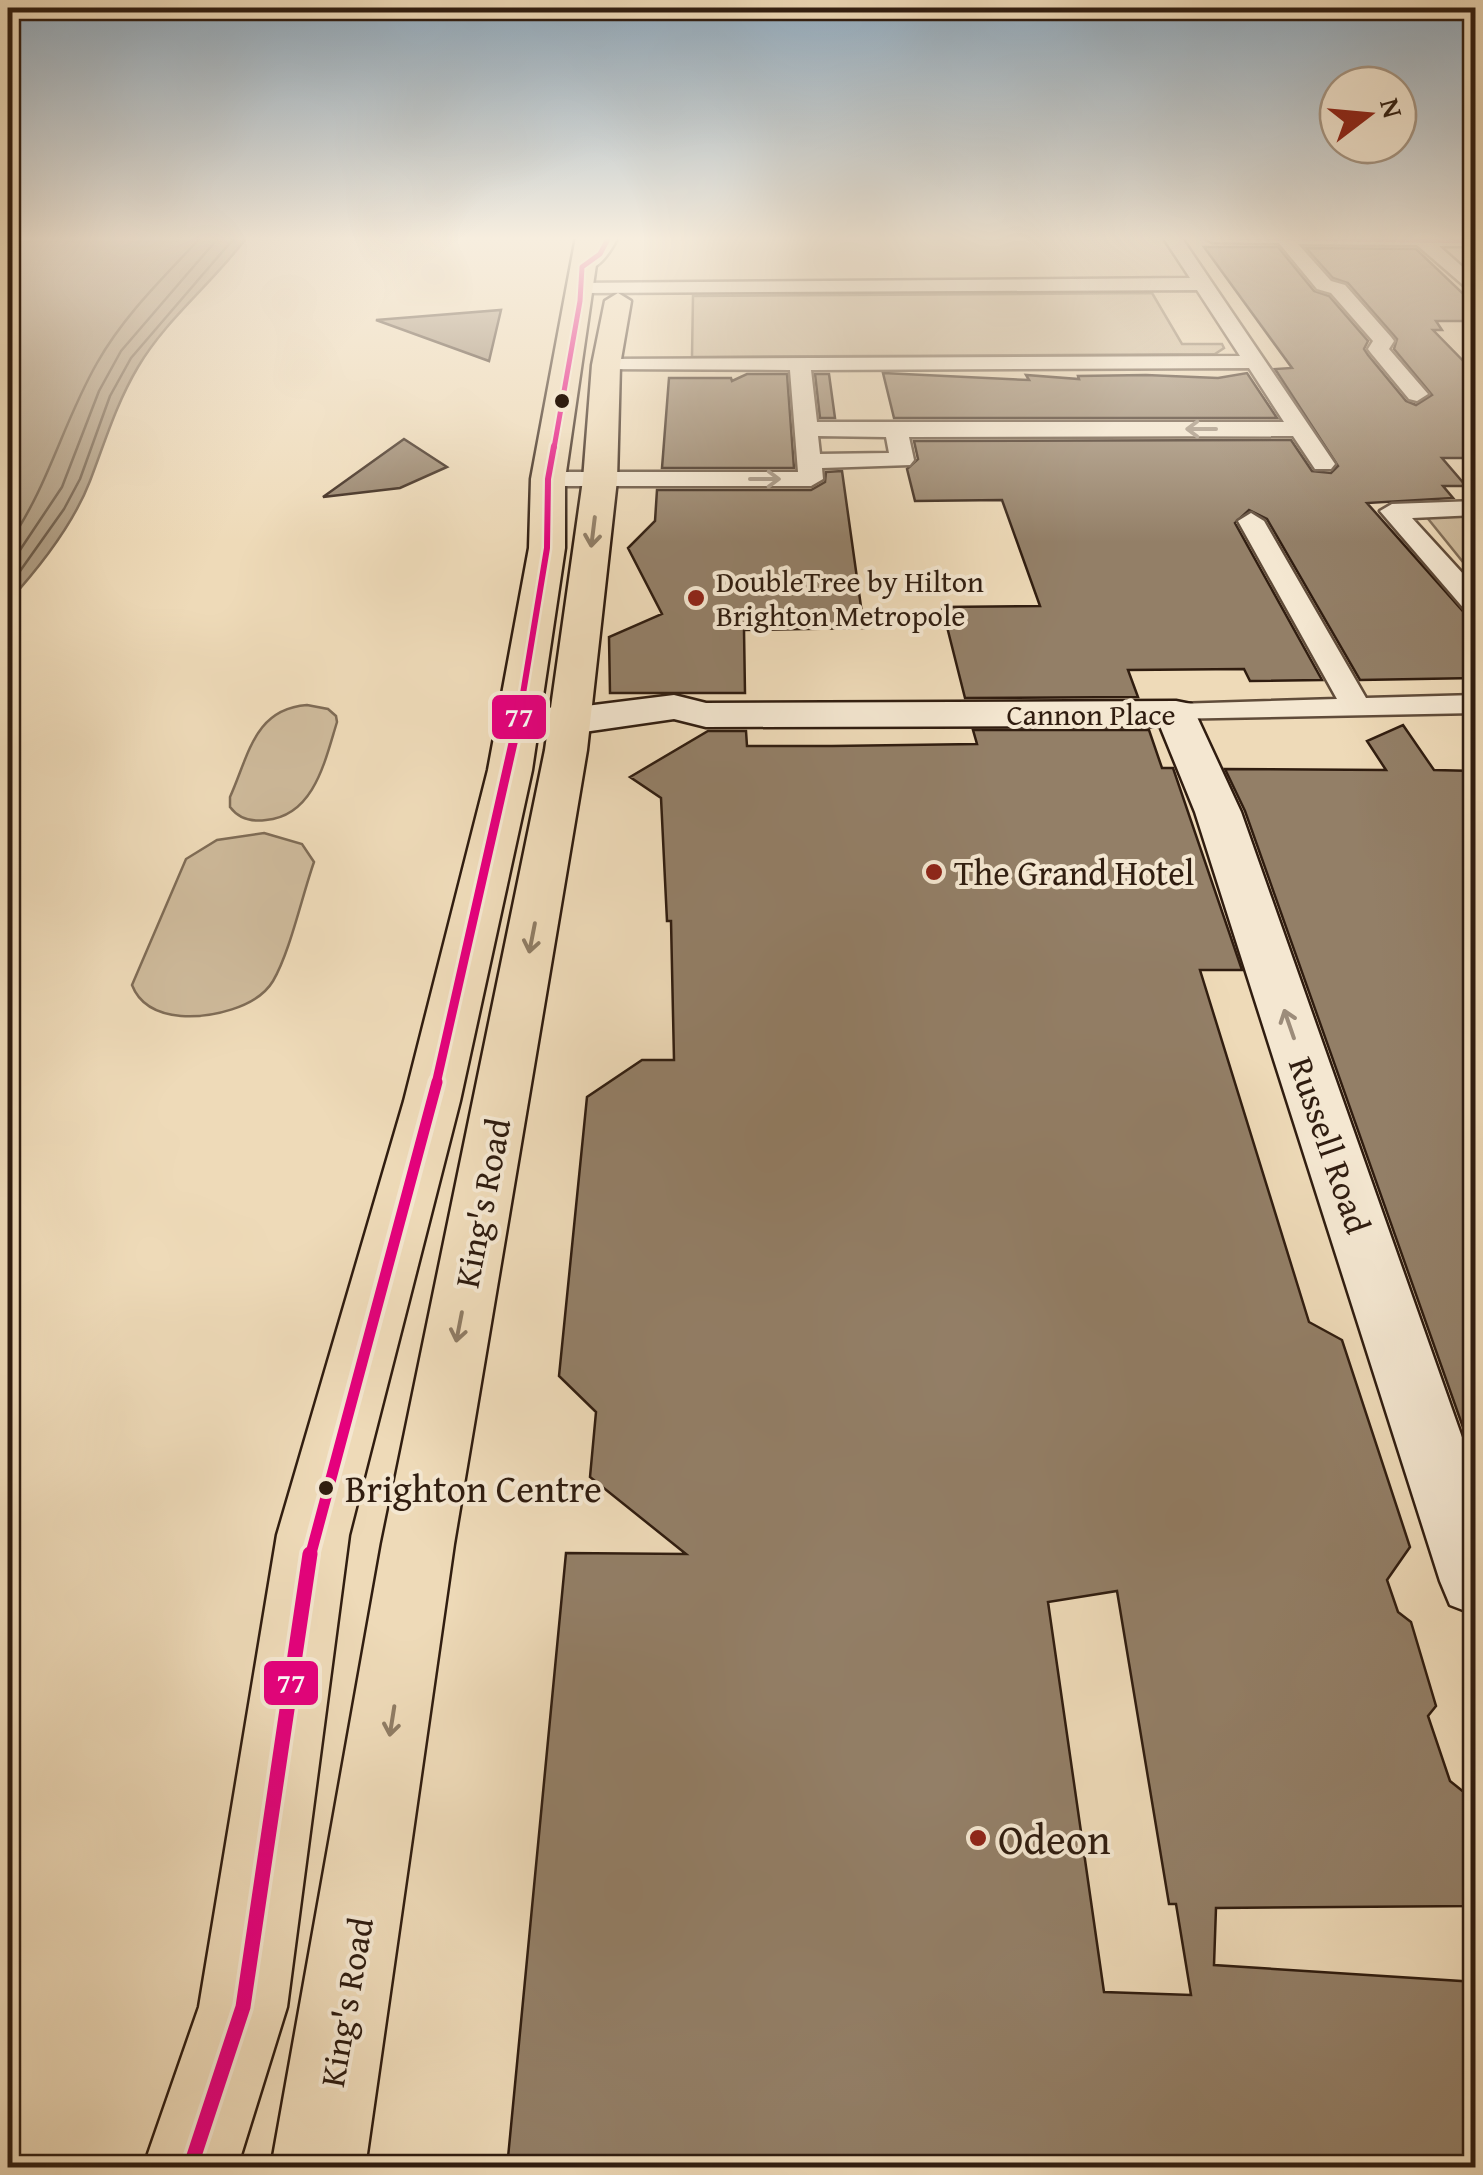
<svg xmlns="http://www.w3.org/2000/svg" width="1483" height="2175" viewBox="0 0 1483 2175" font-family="'Gentium Book Plus',serif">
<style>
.green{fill:#ceba9b;stroke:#7f6c56;stroke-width:2.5}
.water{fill:#ad9a7f;stroke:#7b6853;stroke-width:2.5}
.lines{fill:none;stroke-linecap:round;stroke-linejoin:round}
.shore{stroke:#6e5c48;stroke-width:2.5}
.building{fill:#937f67;stroke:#301d10;stroke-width:2.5;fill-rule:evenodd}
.street-casing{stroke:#604c3a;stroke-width:5}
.secondary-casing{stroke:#301d10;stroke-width:5}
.primary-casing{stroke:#301d10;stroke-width:5}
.street{fill:#f4e7d1;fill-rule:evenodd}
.secondary{fill:#f4e7d1;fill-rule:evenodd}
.primary{fill:#eedab8;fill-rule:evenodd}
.bus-1-far4-casing{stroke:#f4e7d1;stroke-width:9}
.bus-1-far3-casing{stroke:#f4e7d1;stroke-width:11}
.bus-1-far2-casing{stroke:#f4e7d1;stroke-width:15}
.bus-1-far1-casing{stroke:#f4e7d1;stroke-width:19}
.bus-1-casing{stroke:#f4e7d1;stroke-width:22}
.bus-1-far4{stroke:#e5007d;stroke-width:5}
.bus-1-far3{stroke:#e5007d;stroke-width:6}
.bus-1-far2{stroke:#e5007d;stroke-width:9}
.bus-1-far1{stroke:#e5007d;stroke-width:11}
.bus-1{stroke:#e5007d;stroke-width:15}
.oneway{stroke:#9c8c7a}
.oneway2{stroke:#8f7c64}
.bus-dot{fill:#301d10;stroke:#f4e7d1;stroke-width:4}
.poi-dot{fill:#8f2418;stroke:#f4e7d1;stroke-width:4}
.labels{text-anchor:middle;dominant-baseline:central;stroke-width:8;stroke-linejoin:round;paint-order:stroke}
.far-poi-label{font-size:30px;fill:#301d10;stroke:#f4e7d1;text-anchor:start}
.far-street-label{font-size:30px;fill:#301d10;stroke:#f4e7d1}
.poi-label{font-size:35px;fill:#301d10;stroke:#f4e7d1;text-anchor:start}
.street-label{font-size:35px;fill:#301d10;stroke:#f4e7d1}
.near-bus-label{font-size:38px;fill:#301d10;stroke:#f4e7d1;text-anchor:start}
.near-poi-label{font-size:42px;fill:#301d10;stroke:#f4e7d1;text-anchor:start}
.line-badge{stroke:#f4e7d1;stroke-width:4}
.badge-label{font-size:28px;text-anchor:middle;font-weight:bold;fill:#fff}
</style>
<rect width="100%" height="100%" fill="#eedab8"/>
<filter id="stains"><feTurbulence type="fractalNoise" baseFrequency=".002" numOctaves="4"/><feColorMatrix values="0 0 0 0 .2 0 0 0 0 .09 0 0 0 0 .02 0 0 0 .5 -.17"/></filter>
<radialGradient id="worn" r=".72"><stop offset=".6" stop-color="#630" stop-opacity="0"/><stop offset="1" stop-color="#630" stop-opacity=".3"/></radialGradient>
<!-- green -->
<path class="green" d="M1152,293l30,51h40l2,4 -9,6 -523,3 1,-61z
M1475,514v63l-50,-62z
M307,705l21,4 8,7 1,6c-12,39 -23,94 -71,98 -14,2 -27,-1 -36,-13v-10c19,-42 24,-88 77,-92z
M264,833l38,11 12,18c-12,34 -24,90 -41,119 -16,27 -63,37 -92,35 -22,-2 -41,-10 -49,-31l54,-126 31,-19z"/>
<!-- water -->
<path class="water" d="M8,237h239c-33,45 -81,82 -109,130 -22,37 -33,75 -48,114 -17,44 -51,87 -82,121z"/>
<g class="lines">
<!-- shore -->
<path class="shore" d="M8,544c40,-56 55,-122 89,-181 27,-48 67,-86 104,-126
M8,568l54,-81 37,-96 22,-40 98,-114
M8,588l56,-79 16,-30 30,-83 21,-38 104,-121"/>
</g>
<!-- building -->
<path class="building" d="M1204,247h74l36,44 15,5 39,45 -4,8 4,6 38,46 10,4 16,-10 -38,-46 3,-10 -49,-56 -15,-5 -27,-30 110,1 60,57v15h-40l6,9h-9l43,44v84h-34l24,28h-23l10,12 -86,5 109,123v52l-116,2 -93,-161 -18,-9 -14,13 87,157 -72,1 -6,-12 -116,1 10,27 -173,1 -23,-91 98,-1 -38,-106 -87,1 -8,-32 11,-10 -4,-18 377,-1 21,31 19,2 7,-7 -63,-97 17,-1z
M501,310l-12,51 -113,-41z
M883,373l146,7 -3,-5 53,4 -1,-3 68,-1 72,3 29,-5 30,45h-383z
M747,374h40l7,94h-132l7,-90h62l1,3z
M815,374h14l6,44h-15z
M404,439l43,28 -47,21 -77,9z
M842,471l22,157 -120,2 1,63h-135l-1,-56 53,-23 -34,-66 27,-27 2,-31h154l14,-8 1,-10z
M1403,725l31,45 42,1v693l-231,-653 -20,-42 161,1 -19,-29z
M973,730h176l13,38h11l69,202h-42l109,352 33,18 68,207 -23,33 11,32 13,10 25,84 -8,10 22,65 15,12 11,35v78l-260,2 -2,57 262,17v186h-969l59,-615 120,1 -96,-77 6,-65 -37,-36 28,-279 55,-37h32l-3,-139h-4l-6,-123 -31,-21 78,-46h38l1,15h85l145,-2zM1117,1591l52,313h7l15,91 -87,-3 -56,-390z"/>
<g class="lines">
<!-- street casing -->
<g class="street-casing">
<path id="street" d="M600,237h18c-9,17 -21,37 -43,34v-8l18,-12z
M1163,237h18l154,227 -4,5h-16l-22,-33 -384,1 5,23 -4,5 -88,3 1,11 -12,7h-263l-12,-7 12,-7h250l-8,-102 -191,-1 -4,-4 4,-4 7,-2 634,-3 -43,-66 -615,3 -10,-6 3,-4 615,-5zM1249,368l35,54h-467l-6,-52zM818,436l68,1 3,16 -69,1z
M1203,237h273v9h-37l37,33v17l-59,-51 -119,-1 33,37 14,4 46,52 3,4 -5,8 39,45 -11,7 -8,-2 -38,-46 -3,-4 5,-8 -42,-48 -14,-4 -38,-46 -67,-1z
M1476,501v14l-64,3 64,70v25l-10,-2 -86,-100 12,-7z
M1251,513l13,8 102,177 110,-3v18l-311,6 -4,-6 4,-6 11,-3 161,-5 -99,-178z"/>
</g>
<!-- secondary casing -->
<g class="secondary-casing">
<path id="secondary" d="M674,695l32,8 470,-2 15,3 50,108 235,665v138l-26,-10 -10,-24 -245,-769 -35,-86 -454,1 -32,-8 -104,15 -66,-5 -6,-9 6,-9 15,-4 51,1z"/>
</g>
<!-- primary casing -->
<g class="primary-casing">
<path id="primary" d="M576,237h24l-35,242v69l-33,222 -72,331 -111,434 -62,472 -50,161h-94l56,-161 78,-472 127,-434 84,-331 41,-222 2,-69z
M618,293l13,8 -11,64 -3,115 -30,270 -133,794 -89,624h-94l111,-624 163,-794 38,-270 9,-115 13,-64z"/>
</g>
<!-- street -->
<use href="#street" class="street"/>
<!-- secondary -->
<use href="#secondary" class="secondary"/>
<!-- primary -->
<use href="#primary" class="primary"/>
<!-- bus-1-far4 casing -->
<g class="bus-1-far4-casing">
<path id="bus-1-far4" d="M1217,237l259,4
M554,448l26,-147 2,-34 18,-13 9,-17"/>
</g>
<!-- bus-1-far3 casing -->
<g class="bus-1-far3-casing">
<path id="bus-1-far3" d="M518,724l29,-176 1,-69 6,-33"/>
</g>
<!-- bus-1-far2 casing -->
<g class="bus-1-far2-casing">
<path id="bus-1-far2" d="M436,1084l82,-363"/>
</g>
<!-- bus-1-far1 casing -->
<g class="bus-1-far1-casing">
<path id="bus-1-far1" d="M310,1557l127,-475"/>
</g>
<!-- bus-1 casing -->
<g class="bus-1-casing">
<path id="bus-1" d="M190,2168l53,-161 67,-453"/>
</g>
<!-- bus-1-far4 -->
<use href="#bus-1-far4" class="bus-1-far4"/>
<!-- bus-1-far3 -->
<use href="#bus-1-far3" class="bus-1-far3"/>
<!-- bus-1-far2 -->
<use href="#bus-1-far2" class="bus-1-far2"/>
<!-- bus-1-far1 -->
<use href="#bus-1-far1" class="bus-1-far1"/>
<!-- bus-1 -->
<use href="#bus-1" class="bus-1"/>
</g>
<!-- one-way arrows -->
<defs><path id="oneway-shaft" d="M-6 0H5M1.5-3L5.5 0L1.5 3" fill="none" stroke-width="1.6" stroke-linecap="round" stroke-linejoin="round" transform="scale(2.5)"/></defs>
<g class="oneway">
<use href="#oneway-shaft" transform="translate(1201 429) rotate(180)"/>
<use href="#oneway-shaft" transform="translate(765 479)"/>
<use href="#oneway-shaft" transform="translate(1289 1024) rotate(-109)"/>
</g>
<g class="oneway2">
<use href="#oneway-shaft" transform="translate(593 532) rotate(97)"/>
<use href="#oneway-shaft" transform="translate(532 938) rotate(101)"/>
<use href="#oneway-shaft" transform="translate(459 1327) rotate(101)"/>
<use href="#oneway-shaft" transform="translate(392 1721) rotate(99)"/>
</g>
<!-- sky -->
<linearGradient id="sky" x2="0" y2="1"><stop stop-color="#90aabe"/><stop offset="0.44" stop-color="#f7eedf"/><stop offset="1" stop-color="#f7eedf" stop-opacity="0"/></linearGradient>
<rect width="1483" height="542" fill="url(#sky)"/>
<!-- markers -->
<g class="bus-dot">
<circle cx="562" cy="401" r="9"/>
<circle cx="326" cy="1488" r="9"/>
</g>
<g class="poi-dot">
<circle cx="696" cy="598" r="10"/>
<circle cx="934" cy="872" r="10"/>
<circle cx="978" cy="1838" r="10"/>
</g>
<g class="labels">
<!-- far-poi labels -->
<g class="far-poi-label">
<text x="716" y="581">DoubleTree by Hilton<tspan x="716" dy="34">Brighton Metropole</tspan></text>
</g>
<!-- far-street labels -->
<g class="far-street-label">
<text x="1091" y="714">Cannon Place</text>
</g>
<!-- poi labels -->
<g class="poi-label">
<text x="954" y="872">The Grand Hotel</text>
</g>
<!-- street labels -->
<g class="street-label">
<text transform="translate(1330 1145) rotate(71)">Russell Road</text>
<text transform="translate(482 1203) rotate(-79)">King's Road</text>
<text transform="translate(346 2002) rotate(-80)">King's Road</text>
</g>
<!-- near-bus labels -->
<g class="near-bus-label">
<text x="345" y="1488">Brighton Centre</text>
</g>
<!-- near-poi labels -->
<g class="near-poi-label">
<text x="998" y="1838">Odeon</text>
</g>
</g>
<g class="line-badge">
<rect x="490" y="693" width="58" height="48" rx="10" fill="#e5007d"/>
<rect x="262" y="1659" width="58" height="48" rx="10" fill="#e5007d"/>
</g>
<g class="badge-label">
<text x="519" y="727">77</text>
<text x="291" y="1693">77</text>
</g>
<!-- margin -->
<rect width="1483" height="2175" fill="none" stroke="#eedab8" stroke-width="40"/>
<rect x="10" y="10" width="1463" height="2155" fill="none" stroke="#301d10" stroke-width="5"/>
<rect x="20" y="20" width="1443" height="2135" fill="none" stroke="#301d10" stroke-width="2.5"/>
<!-- north arrow -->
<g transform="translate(1368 115) rotate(74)"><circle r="48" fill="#f4e7d1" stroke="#a69684" stroke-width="2.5"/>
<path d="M0-8L18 38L0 25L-18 38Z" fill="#8f2418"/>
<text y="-15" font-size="28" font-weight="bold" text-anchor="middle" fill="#301d10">N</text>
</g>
<rect width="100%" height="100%" filter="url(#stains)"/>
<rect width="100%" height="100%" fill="url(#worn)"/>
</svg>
